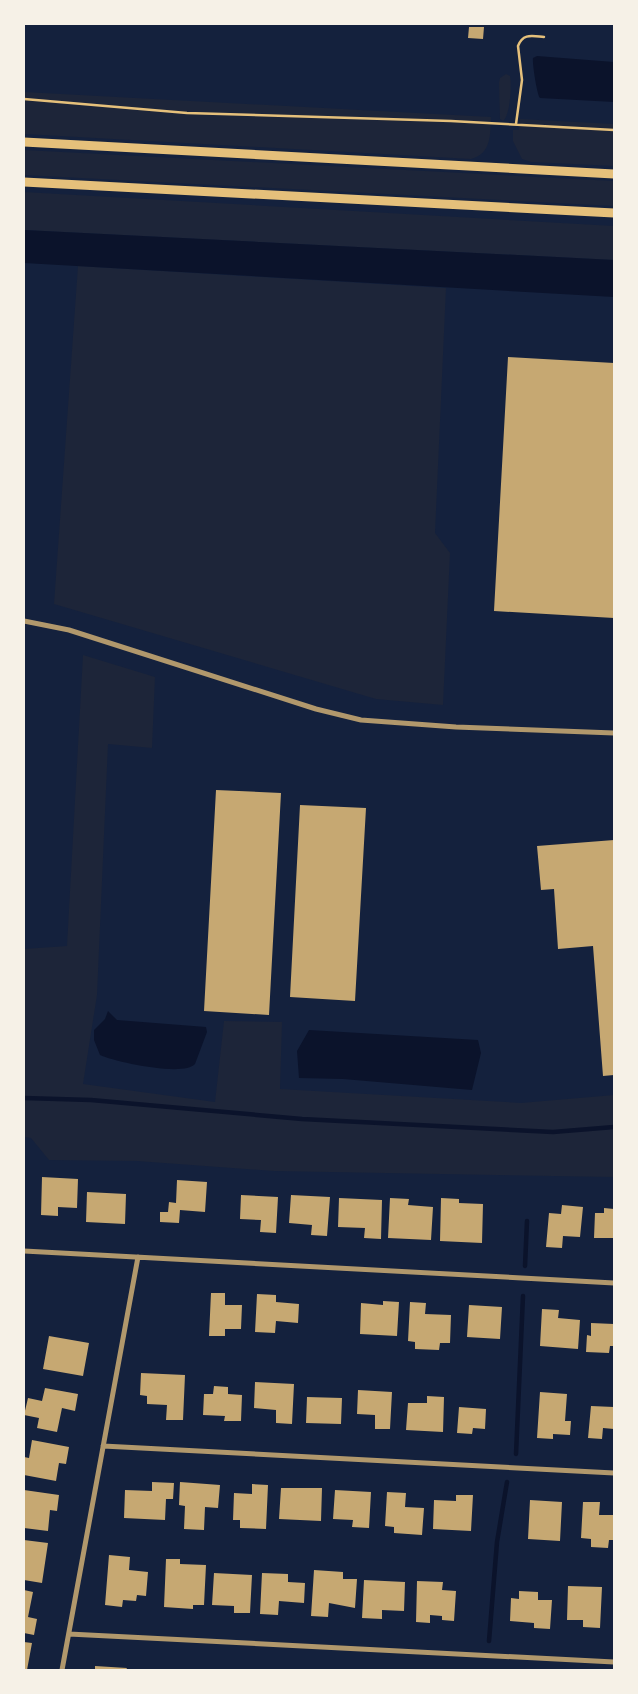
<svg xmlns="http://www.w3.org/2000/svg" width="638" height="1694" viewBox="0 0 638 1694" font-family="Merriweather,serif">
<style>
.green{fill:#1d2539}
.water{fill:#0b132b}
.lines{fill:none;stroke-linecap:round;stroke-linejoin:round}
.stream{stroke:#0b132b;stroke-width:4.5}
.building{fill:#c6a872}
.path{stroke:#e5c07b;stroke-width:2.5}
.minor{stroke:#b1986c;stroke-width:5}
.primary{stroke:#e5c07b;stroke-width:9}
</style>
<rect width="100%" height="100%" fill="#14213d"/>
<!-- green -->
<path class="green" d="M506,74l4,2c2,9 0,40 -7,45l-3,-2 -1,-36 1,-5z
M24,92l467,25c-1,18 1,36 -20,42l-447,-25z
M520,119l94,5v42l-83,-4 -9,-3 -9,-18v-11h6z
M24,150l590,31v25l-590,-31z
M24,192l590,34v34l-590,-30z
M78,266l368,22 -11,245 15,20 -7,152 -67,-6 -322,-95z
M83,655l72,22 -3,71 -44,-4 -11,251 -14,89 132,18 9,-81 58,1 -2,67 241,14 93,-8v82l-340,-6 -137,-10 -88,-1 -18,-22 -7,-1v-188l43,-3z"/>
<!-- water -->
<path class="water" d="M537,56l77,6v40l-74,-4c-3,-3 -8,-36 -7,-40z
M24,230l590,30v37l-590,-34z
M108,1011l9,9 89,7 1,5 -12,32c-11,13 -80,-2 -95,-9l-6,-15v-10l11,-11z
M309,1030l169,10 3,13 -9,37 -129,-11 -44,-1 -2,-27z"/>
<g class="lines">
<!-- stream -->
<path class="stream" d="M24,1098l67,2 211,19 251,13 61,-5
M525,1266l2,-45
M516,1454l7,-158
M489,1641l8,-99 10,-60"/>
</g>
<!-- building -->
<path class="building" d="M469,27h15l-1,12 -15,-1z
M508,357l106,6v255l-120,-7z
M216,790l65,3 -12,222 -65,-4z
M300,805l66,3 -11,193 -65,-4z
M614,840v235l-11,1 -10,-130 -35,3 -4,-60 -13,1 -4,-44z
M42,1177l36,2 -1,29 -19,-1v9l-17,-1z
M177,1180l30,2 -2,30 -25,-2 -1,13 -19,-1v-10h8l1,-10 7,1z
M87,1192l39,2 -1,30 -39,-2z
M241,1195l37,2 -2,36 -16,-1 1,-12 -21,-1z
M291,1195l39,2 -3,39 -16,-1 1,-10 -23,-2z
M339,1198l43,2 -1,39 -17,-1 1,-10 -27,-1z
M390,1198l19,1 -1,6 25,2 -2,33 -43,-2z
M441,1198l18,1v4l24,1 -1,39 -42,-2z
M562,1205l21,2 -3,30 -17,-1 -1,12 -16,-1 3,-34 12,1z
M604,1208l10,1v29h-20l1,-25h9z
M211,1293h14v12h17l-1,24h-16v7h-16z
M257,1294l19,1v7l23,2 -1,19 -22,-2 -1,12 -20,-1z
M383,1301l16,1 -2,34 -37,-2 1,-31 22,2z
M410,1302l16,1 -1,11 26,1 -1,28h-10l-1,7 -24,-1v-7l-7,-1z
M469,1305l33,2 -2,32 -33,-2z
M542,1309l17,1 -1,8 22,2 -2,29 -38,-3z
M591,1323l23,1v22h-4l-1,7 -23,-1 1,-17 4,1z
M49,1336l40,7 -6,33 -40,-7z
M141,1373l44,2 -2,45h-17l1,-15 -20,-1v-8l-7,-1z
M255,1382l39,2 -2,40 -16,-1v-13l-22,-2z
M214,1386l14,1v7l14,1 -1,26h-17l1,-5 -22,-1 1,-21h9z
M45,1388l33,6 -3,17 -13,-3 -5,24 -20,-4 2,-10 -15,-3 4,-17 14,3z
M358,1390l34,2 -2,37h-15v-14l-18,-1z
M540,1392l27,2 -2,27h6l-1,14 -17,-1v5l-16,-1z
M427,1396l17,1 -1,35 -37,-2 2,-27h19z
M307,1397l35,1 -1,26 -35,-1z
M591,1406l23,1v22l-11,-1 -1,11 -14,-1z
M459,1407l27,2 -1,20 -12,-1 -1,6 -15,-1z
M32,1440l37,7 -3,17 -7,-1 -3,18 -32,-6v-18l5,1z
M152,1482l22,1 -1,16h-7l-1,21 -41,-2 1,-28 27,1z
M180,1482l40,3 -2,23 -13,-1 -1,23 -20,-1 1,-23 -6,-1z
M252,1484l16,1 -2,44 -26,-1v-8h-7l1,-27 18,1z
M281,1488h41l-1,33 -42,-2z
M24,1490l35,5 -2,16 -7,-1 -2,21 -24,-3z
M335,1490l36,2 -2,36 -17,-1 1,-7 -20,-1z
M387,1492l19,1 -1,14 19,1 -2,27 -28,-2v-6l-9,-1z
M456,1495h17l-2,36 -38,-2 1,-29 22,1z
M530,1500l32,2 -2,39 -32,-2z
M583,1502h17l-1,13h15v25h-5l-1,8 -17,-1v-8l-10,-1z
M24,1540l24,3 -6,40 -18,-3z
M109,1555l21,2 -1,13 19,2 -2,24 -9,-1 -1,6 -13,-1 -1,7 -17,-2z
M166,1559h14v5l26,1 -2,40h-11v4l-29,-2z
M314,1570l29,2v7h14l-2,29 -26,-5 -1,14 -17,-1z
M214,1573l38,2 -2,38h-16v-7l-22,-1z
M262,1573l26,1v8l17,1 -1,20 -25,-2 -1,14 -18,-1z
M364,1580l41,2 -1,29 -22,-1v9l-20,-1z
M417,1581l26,1 -1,8 14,1 -2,30 -12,-1v-4l-12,-1v8l-14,-1z
M568,1586l34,1 -2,41 -17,-1v-7h-16z
M24,1590l9,2 -5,25 9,2 -3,16 -10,-2z
M519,1591l19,1v8h14l-2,29 -16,-1v-5l-24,-2 1,-23 8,1z
M24,1642l8,1 -5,27h-3z
M95,1666l32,2 -1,2h-31z"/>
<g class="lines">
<!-- path -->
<path class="path" d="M24,99l163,14 264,8 163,9
M516,124l6,-44 -4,-34c5,-13 14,-10 26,-9"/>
<!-- minor -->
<path class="minor" d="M24,621l45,9 247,79 45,11 95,7 158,6
M24,1251l590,32
M103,1446l511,27
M69,1634l545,28
M62,1670l76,-413"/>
<!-- primary -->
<path class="primary" d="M24,142l590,32
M24,182l590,31"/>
</g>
<!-- border -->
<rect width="638" height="1694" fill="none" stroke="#f6f1e7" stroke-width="50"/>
</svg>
